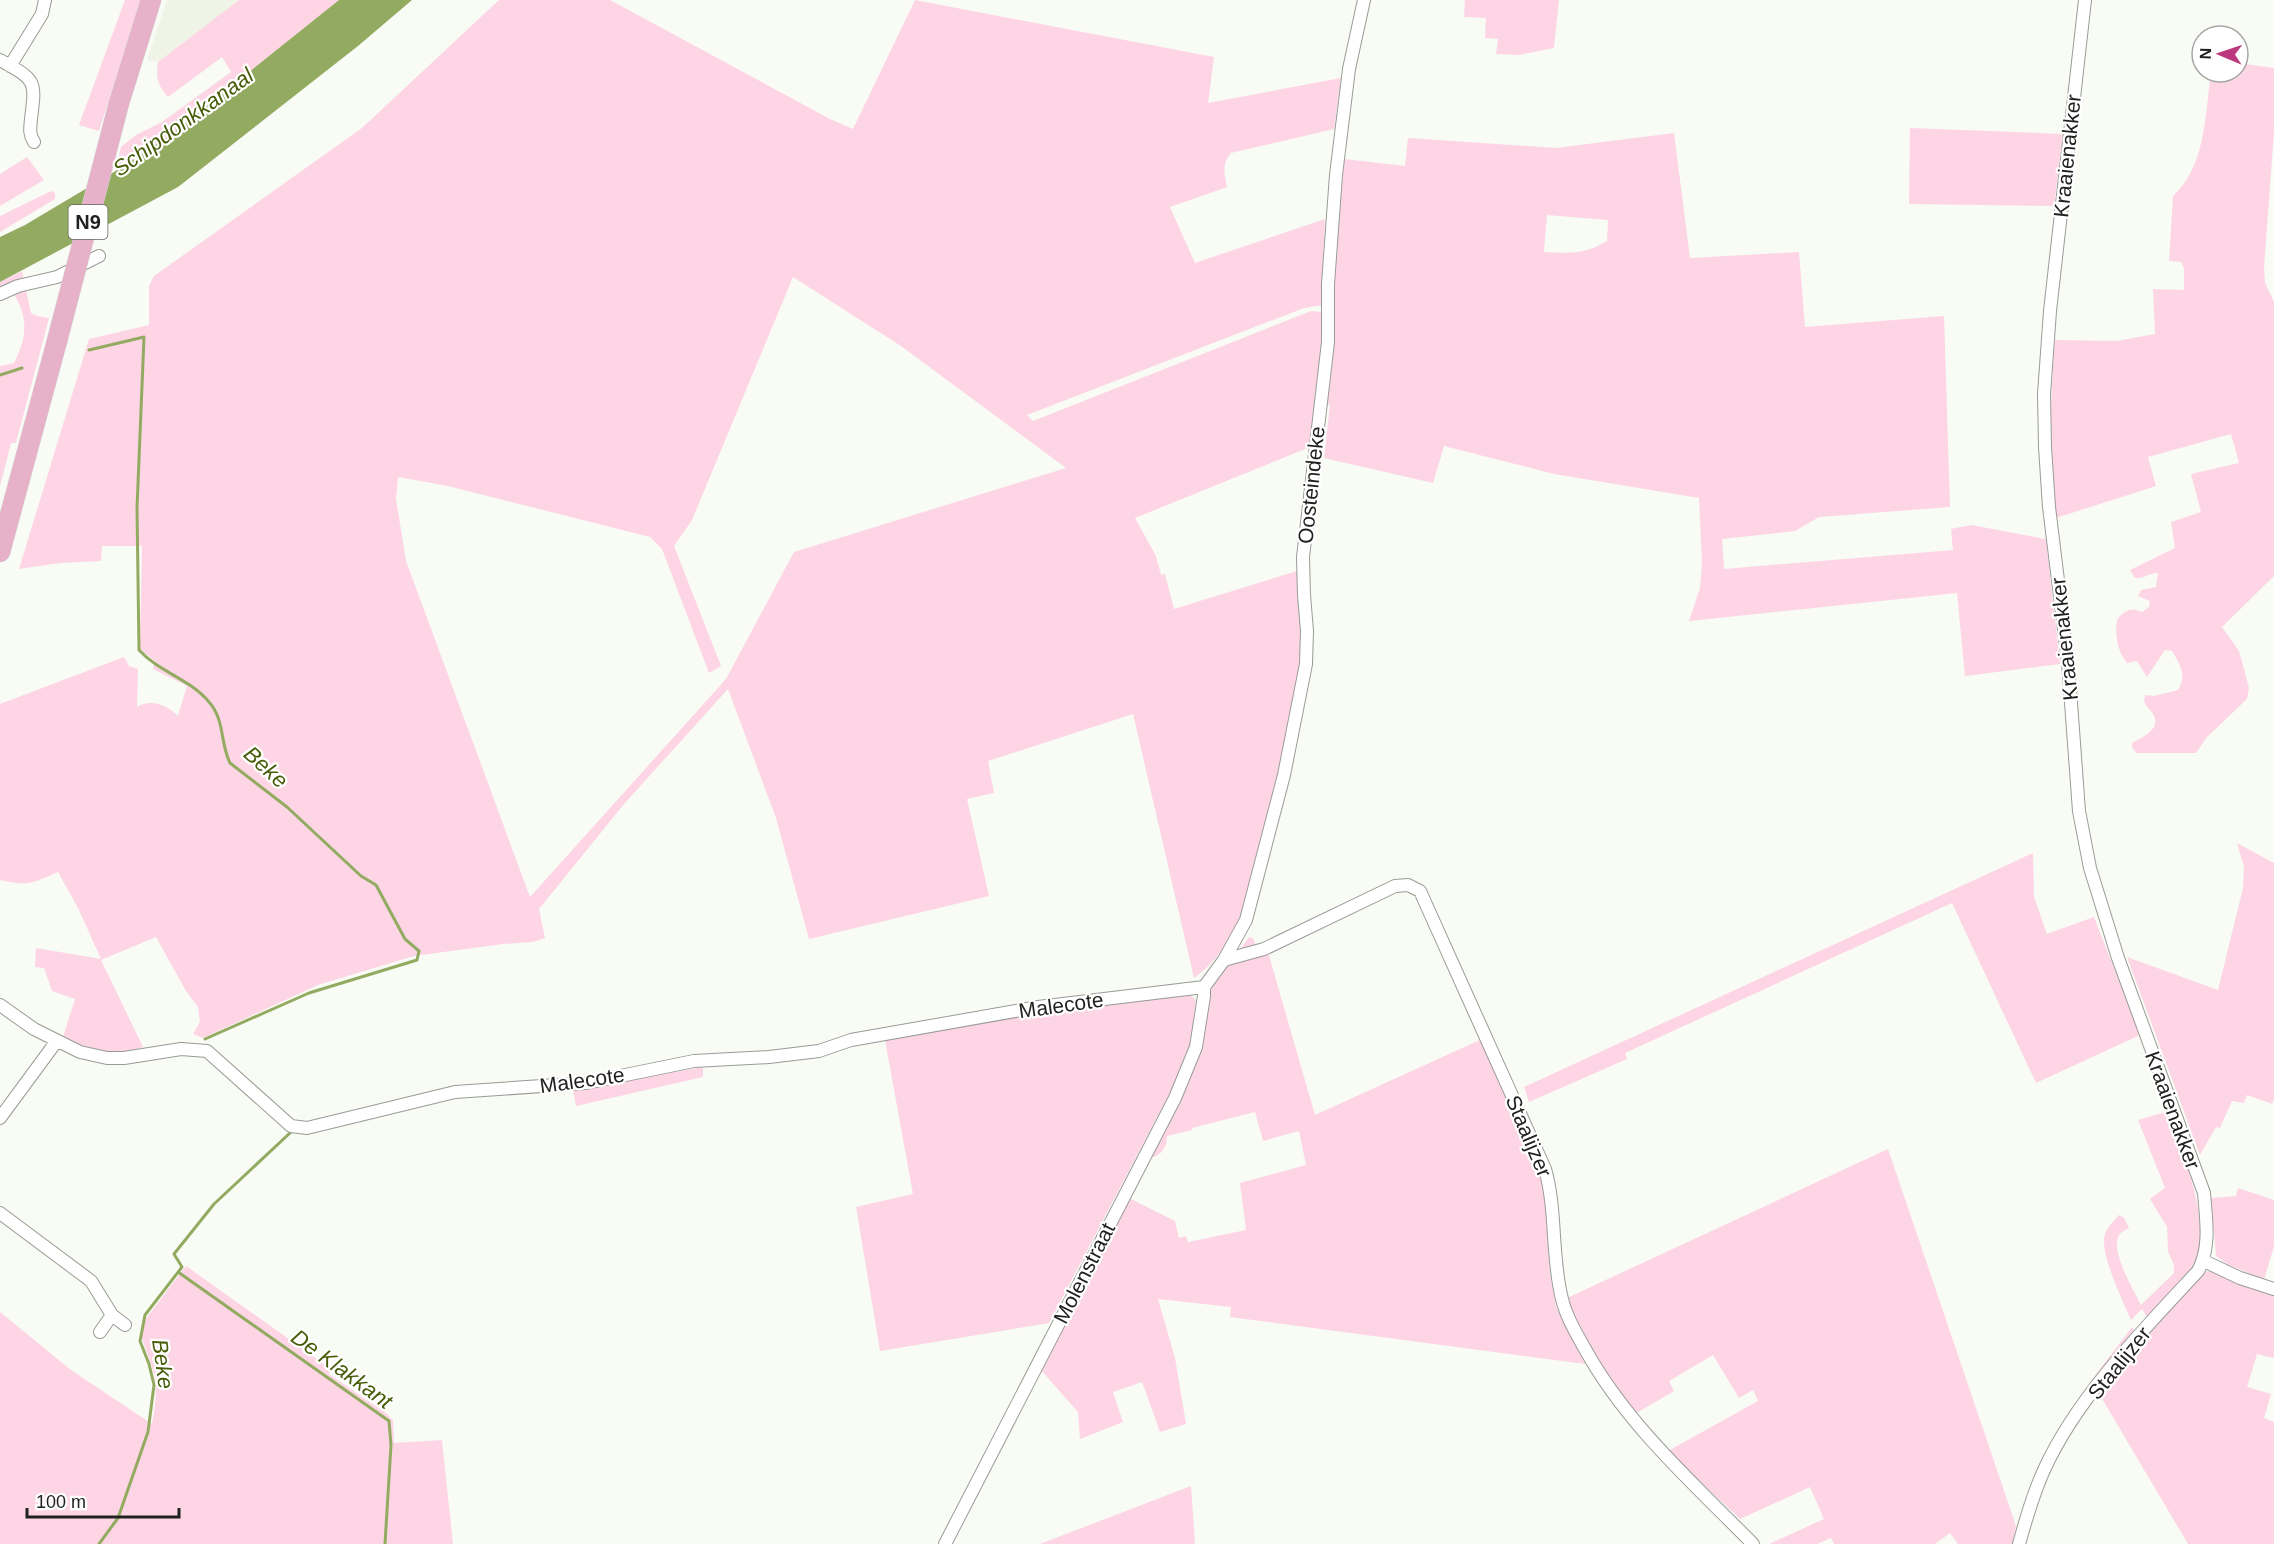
<svg xmlns="http://www.w3.org/2000/svg" width="2274" height="1544" viewBox="0 0 2274 1544" font-family="Helvetica,sans-serif">
<style>
.built{fill:#eff4e6}
.green{fill:#fdd5e5;fill-rule:evenodd}
.water{fill:#93aa61}
.lines{fill:none;stroke-linecap:round;stroke-linejoin:round}
.stream{stroke:#93aa61;stroke-width:3}
.minor-casing{stroke:#999b95;stroke-width:14}
.primary-casing{stroke:#d7d7d7;stroke-width:21}
.minor{stroke:#fff;stroke-width:12}
.primary{stroke:#e6b1c9;stroke-width:20}
.primary-bridge-casing{stroke:#d7d7d7;stroke-width:21;stroke-linecap:butt}
.primary-bridge{stroke:#e6b1c9;stroke-width:20}
.labels{text-anchor:middle;dominant-baseline:central;stroke-width:4.5;stroke-linejoin:round;paint-order:stroke}
.shield{fill:#fff;stroke:#646462;stroke-width:1.5}
.shield-label{font-size:20px;font-weight:bold;fill:#21221f}
.street-label{font-size:21px;fill:#21221f;stroke:#fff}
.water-label{font-size:22px;font-style:italic;fill:#485c08;stroke:#fff}
</style>
<rect width="100%" height="100%" fill="#f9fbf5"/>
<!-- built -->
<path class="built" d="M167,0h72l-81,62 -11,-2z"/>
<!-- green -->
<path class="green" d="M125,0h16l-42,131 -20,-6z
M239,0h100l-170,136 -54,36 6,-25 15,-12 26,-13 69,-50 -9,-15 -54,40c-11,-12 -12,-20 -10,-35z
M499,0h111l220,119 23,10 62,-129 299,57 -6,46 133,-25 -7,51 -103,24c-9,11 -7,20 -4,34l-57,20 25,56 130,-44 -3,67 1,19 -19,3 -277,107 6,6 278,-110 11,1 3,12 -15,123 -175,71 21,38 5,19 4,-1 9,35 123,-38c2,28 6,58 4,87 -3,46 -18,94 -29,139 -10,39 -17,82 -31,120 -9,23 -27,47 -47,61l-61,-264 -145,47 6,32 -27,6 22,97 -180,43 -33,-121 -48,-129 -104,115 -85,105 6,29 -12,4 -30,2 -89,12 -96,29 -115,53 -10,-4 7,-12 -2,-15 -12,-16 -30,-54 -55,23 42,87c-27,12 -55,3 -80,-10l12,-38 -23,-8 -8,-23 -9,-1 1,-19 65,11 -23,-51 -20,-36c-28,12 -27,14 -58,8v-176l124,-47 5,9 9,3 -1,38c13,-9 31,-2 41,9l9,-30 -34,-17 2,-8 -15,-12 2,-103h-40l-1,15 -41,2 -41,6 70,-230 60,-14v-39l5,-10 208,-148zM793,277l108,69 165,122 -272,84 -68,127 -196,218 -124,-336 -10,-62 2,-22 50,9 202,51 12,12 47,124 12,-7 -47,-120 18,-26z
M1465,0h94l-5,48 -35,7 -23,-1 2,-15 -13,-1 1,-20 -22,-1z
M2238,63l36,5v64l-10,136 1,15 9,19v274l-52,51 17,24 10,37 -2,11 -40,38 -11,16h-60l-4,-6v-4c11,-6 30,-14 21,-29 -3,-5 -7,-7 -9,-13l1,-6 9,1 24,-6c9,-14 2,-26 -6,-39l-7,-1 -18,27 -10,-16 -10,2c-10,-13 -12,-27 -10,-43 6,-9 15,-14 25,-8l7,-5 1,-6 -12,-5 3,-6 15,-3 2,-14c-9,0 -14,6 -23,5l-5,-8 45,-22 -4,-26 30,-10 -10,-38 48,-11 -8,-29 -83,23 8,29 -100,32c-7,-60 -6,-118 -1,-178l62,1 38,-7 -2,-45 31,1v-22l-3,-6 -12,-1 4,-65c33,-30 32,-82 38,-124h27z
M1910,128l153,6 -9,72 -145,-2z
M1674,133l16,125 109,-6 6,75 139,-11 6,191 -131,10 -24,14 -73,8 2,30 229,-19 -2,-21 20,-4 75,14 14,125 -95,12 -8,-83 -268,28 11,-33 2,-24 -3,-66 -145,-24 -110,-28 -11,37 -109,-25 6,-53 -4,-2 7,-62 1,-56 10,-126 61,7 3,-28 148,10zM1547,215l61,5 -1,21c-24,14 -36,12 -63,11z
M27,157l17,23 -44,26v-32z
M51,191l4,2v6l-55,33v-16z
M22,271l9,42 6,3 12,2 -33,125h-5l-11,43v-120l14,-3c13,-25 15,-46 -1,-70l-13,7v-18z
M2237,843l37,20v236l-2,5 -25,-9 -3,8 -12,-2 -12,27 -4,-1 -16,28 -73,-198 91,33 25,-102 1,-21z
M2033,853l1,44 13,37 47,-17 46,118 -104,48 -84,-180 -327,150 2,6 -98,43 -5,-15z
M1249,937l4,1 7,17 8,-3 47,163 167,-76 62,147 6,87 6,34 29,57 -355,-47 1,-10 -73,-8 17,59 11,66 -26,8 -18,-50 -29,10 10,30 -43,17 -2,-27 -38,-43 89,-171 46,23 4,17 7,-2 2,6 58,-12 -6,-47 66,-18 -7,-34 -36,10 -8,-29 -63,16v2l-25,6c0,10 -4,17 -13,21l-3,-2 46,-92 13,-70 6,-14 12,-14 18,-8 -4,-10z
M1173,995h18l5,5 -5,43 -14,36 -128,244 -169,28 -24,-144 57,-13 -28,-154 151,-27z
M703,1067v10l-127,29 -3,-16z
M2169,1111c12,38 44,113 26,151 -9,19 -34,40 -48,55l-5,-8 -11,11c-8,-19 -32,-67 -26,-86 2,-7 9,-13 14,-19l5,3 5,10c-4,2 -9,4 -11,9 -6,17 15,52 23,68l33,-32v-8l-6,-13 -1,-25 -17,-28 15,-11 -27,-68z
M1888,1149l128,377 -4,18h-54l-8,-11 -15,11h-101l-3,-6 -14,6h-48l55,-25 -14,-32 -70,32 -72,-68 90,-50 -5,-11 -14,8 -26,-43 -44,26 5,10 -39,23c-32,-33 -51,-75 -68,-116z
M2238,1188l36,12v46l-10,34 -37,-16 -11,-8 -5,-58 25,-2z
M186,1266l145,103 -2,5 58,40 6,7 1,22 48,-3 11,104h-453v-232l71,58 81,54c8,-42 3,-51 -12,-90l4,-13z
M2209,1271l40,17 25,8v62l-17,-4 -10,33 24,7 -7,24 10,4v122h-86l-87,-147 -13,-12 44,-58 9,12 63,-67z
M1191,1486l4,58h-155z"/>
<!-- water -->
<path class="water" d="M339,0h73l-54,46 -180,141 -178,95v-45l25,-12 94,-56 50,-33z"/>
<g class="lines">
<!-- stream -->
<path class="stream" d="M89,350l55,-13 -7,171 2,142c20,22 51,29 70,52 16,18 11,41 21,61l57,44 74,69 15,9 29,54 14,12 -2,9 -108,33 -104,46
M0,375l22,-7
M178,1272l211,149 2,24 -6,99
M99,1544l19,-26 30,-86 6,-47 -5,-21 -9,-23 5,-26 37,-48 -8,-13 40,-50 77,-72"/>
<!-- minor casing -->
<g class="minor-casing">
<path id="minor" d="M0,60c36,20 36,20 31,59 -1,10 -2,15 3,23
M10,66l32,-52 3,-14
M0,294l18,-8 39,-9 42,-21
M1224,960l40,-11 131,-63 13,-1 12,6 125,278c12,42 6,87 17,130 4,17 14,34 23,50 42,76 108,134 168,195
M0,1005l34,24 46,23 27,6h17l57,-9 26,2 84,75 16,2 148,-36 131,-9 108,-22 75,-4 50,-6 32,-11 187,-33 166,-20
M0,1118l56,-76
M0,1213l91,68 21,34 13,10
M2204,1261l36,17 34,11
M100,1332l12,-17
M945,1544l230,-446 21,-51 8,-51v-9l20,-27 22,-40 38,-145 22,-111 1,-33 -3,-36 -1,-38 25,-215v-58l8,-109 13,-106 15,-69
M2019,1544c7,-25 14,-50 25,-74 33,-73 100,-141 154,-199 13,-24 8,-52 6,-78l-86,-235 -28,-90 -11,-57 -11,-149 -19,-155 -4,-60 -1,-53 6,-83 35,-311"/>
</g>
<!-- primary casing -->
<g class="primary-casing">
<path id="primary" d="M119,103l32,-103
M0,552l57,-211"/>
</g>
<!-- minor -->
<use href="#minor" class="minor"/>
<!-- primary -->
<use href="#primary" class="primary"/>
<!-- primary-bridge casing -->
<g class="primary-bridge-casing">
<path id="primary-bridge" d="M57,341l62,-238"/>
</g>
<!-- primary-bridge -->
<use href="#primary-bridge" class="primary-bridge"/>
</g>
<g class="labels">
<!-- shield labels -->
<rect class="shield" x="68.5" y="205" width="39" height="34" rx="4.5"/>
<g class="shield-label">
<text x="88" y="222">N9</text>
</g>
<!-- street labels -->
<g class="street-label">
<text transform="translate(2067 156) rotate(-84)">Kraaienakker</text>
<text transform="translate(1311 485) rotate(-84)">Oosteindeke</text>
<text transform="translate(2064 639) rotate(-96)">Kraaienakker</text>
<text transform="translate(1061 1005) rotate(-8)">Malecote</text>
<text transform="translate(582 1080) rotate(-8)">Malecote</text>
<text transform="translate(2173 1110) rotate(70)">Kraaienakker</text>
<text transform="translate(1529 1136) rotate(67)">Staalijzer</text>
<text transform="translate(1084 1273) rotate(-63)">Molenstraat</text>
<text transform="translate(2119 1363) rotate(-51)">Staalijzer</text>
</g>
<!-- water labels -->
<g class="water-label">
<text transform="translate(183 122) rotate(-36)">Schipdonkkanaal</text>
<text transform="translate(266 767) rotate(42)">Beke</text>
<text transform="translate(163 1364) rotate(82)">Beke</text>
<text transform="translate(342 1369) rotate(36)">De Klakkant</text>
</g>
</g>
<!-- north arrow -->
<g transform="translate(2220 54) rotate(272)"><circle r="28" fill="#ffffff" stroke="#a6a7a5" stroke-width="1.5"/>
<path d="M0-4.5L10 22L0 15L-10 22Z" fill="#bc387d"/>
<text y="-9" font-size="16" font-weight="bold" text-anchor="middle" fill="#21221f">N</text>
</g>
<!-- scale -->
<path d="M27 1508v9h152v-9" fill="none" stroke="#21221f" stroke-width="3"/>
<text x="36" y="1508" font-size="18" fill="#21221f" stroke="#ffffff" stroke-width="4.5" paint-order="stroke">100 m</text>
</svg>
